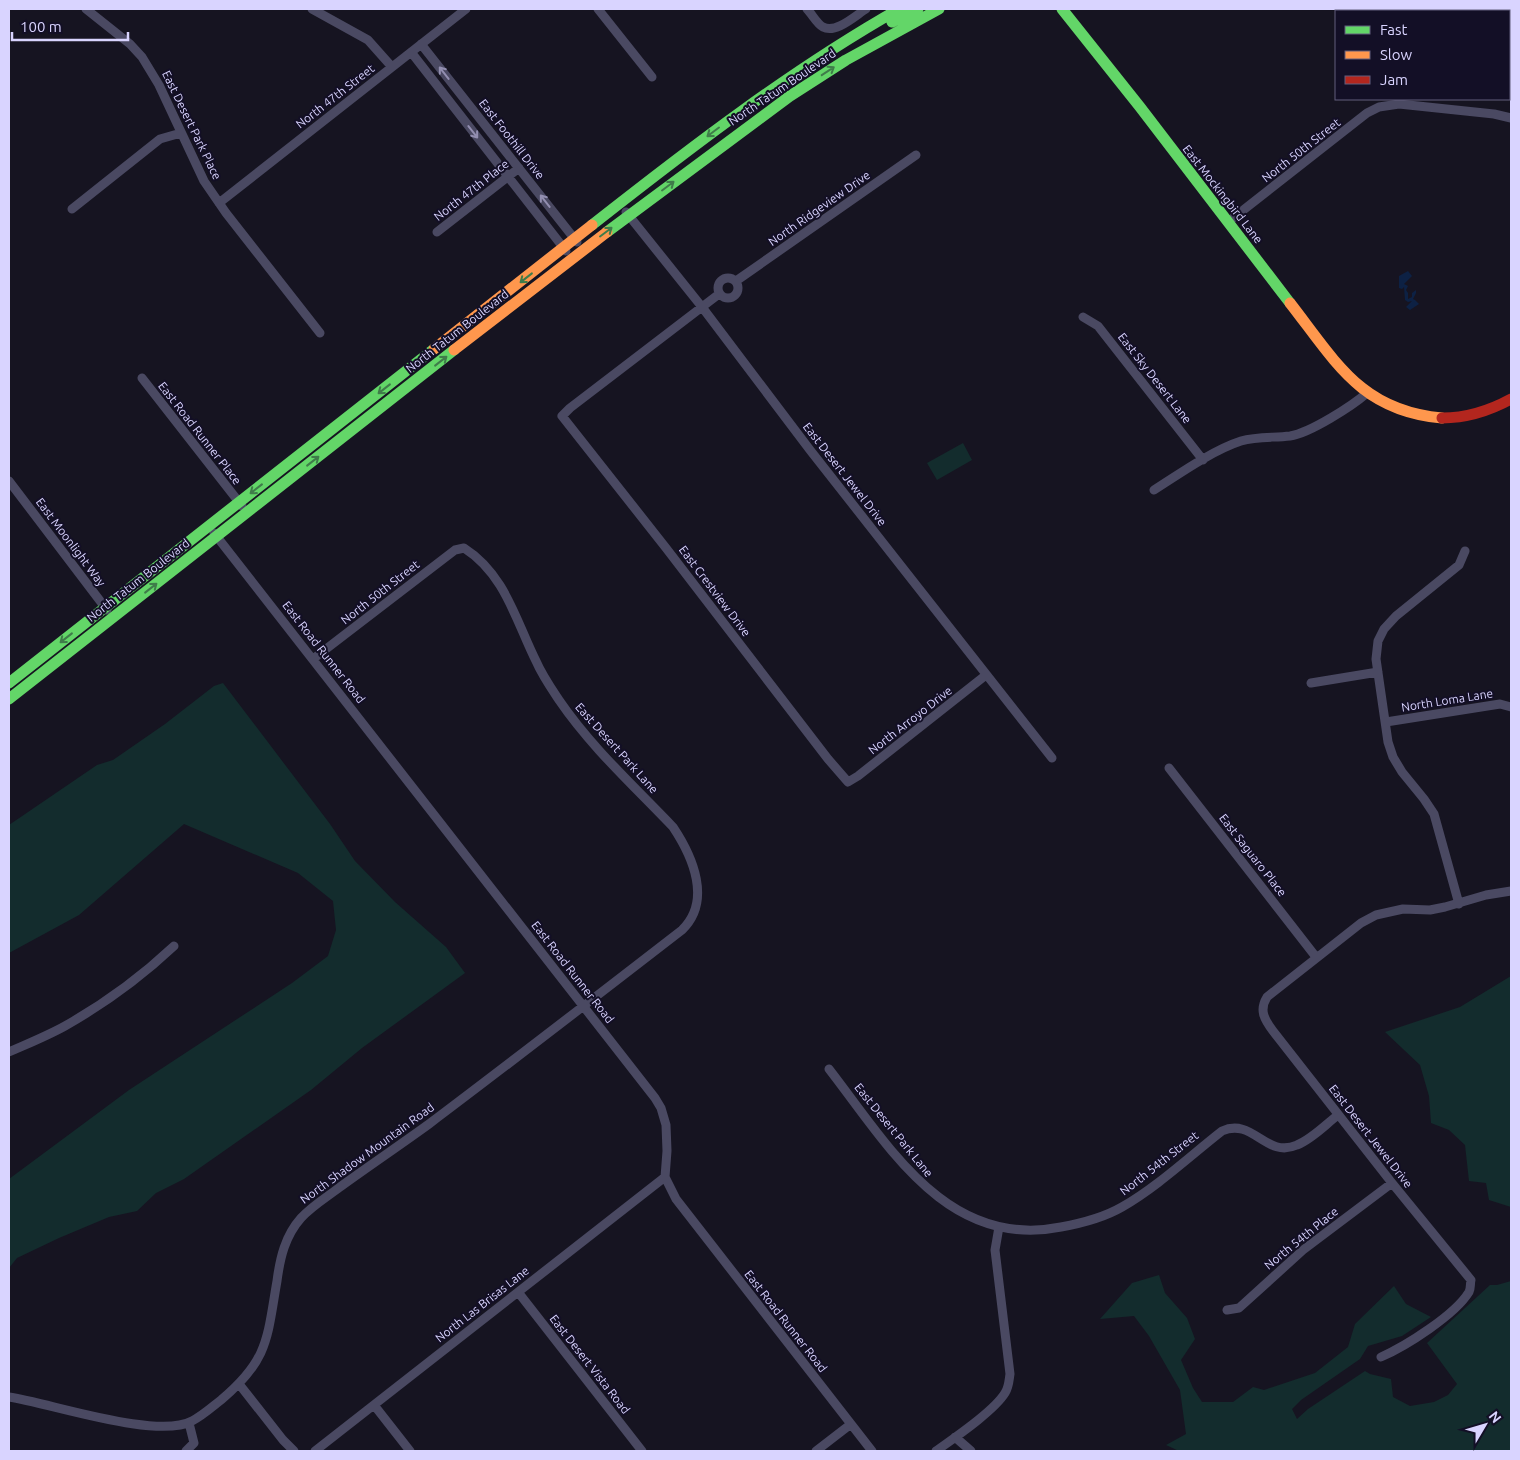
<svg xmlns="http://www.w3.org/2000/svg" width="1520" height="1460" viewBox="0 0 1520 1460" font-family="Ubuntu,sans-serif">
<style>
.green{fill:#132c2d}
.water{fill:#0d2144}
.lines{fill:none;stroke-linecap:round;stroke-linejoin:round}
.street{stroke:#4a4962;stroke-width:9}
.fast{stroke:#63d668;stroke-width:11}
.slow{stroke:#ff974d;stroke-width:11}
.jam{stroke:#b3261e;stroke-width:11}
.oneway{stroke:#3f7c4a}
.oneway2{stroke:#928eb0}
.labels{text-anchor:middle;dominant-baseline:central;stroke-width:4;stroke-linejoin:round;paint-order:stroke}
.street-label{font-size:12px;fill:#d9d4ff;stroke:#130f26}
</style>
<rect width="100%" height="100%" fill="#161421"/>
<!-- green -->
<path class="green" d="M963,443l9,17 -35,20 -10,-17z
M223,683l107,141 25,37 40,41 51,45 19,26 -103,75 -51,42 -127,89 -28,14 -19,18 -28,6 -50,21 -42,20 -8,10v-89l120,-89 163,-107 36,-27 8,-26 -3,-29 -35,-28 -114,-49 -105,91 -70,38v-128l88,-60 16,-5 52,-36 49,-38z
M1511,976v231l-22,-7 -3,-17 -17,-2 -4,-36 -16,-15 -18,-7 -2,-27 -9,-31 -35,-33 75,-25z
M1159,1275l6,18 22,25 8,21 -14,21 12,28 9,14h31l20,-15 11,3 51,-17 33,-26 7,-23 39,-38 12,18 25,13 -29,19 -34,10 -8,13 -59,41 -9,9 5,10 11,-10 57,-38 5,3 21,5 2,18 17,9 24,-4 14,-7 9,-11 -30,-41 63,-58h7l14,-4v170h-332l-13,-6 20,-11 -6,-44 -31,-54 -15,-20 -34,3 32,-36z"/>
<!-- water -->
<path class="water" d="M1408,271l4,5 -8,8 4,2 -2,4 2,3v6l4,-2v-4l4,-3v3l-3,6 2,1 4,4 -9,6 -4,-3 6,-6 -4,1 -3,-2 -1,-13 -2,2 -3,-1v-12z"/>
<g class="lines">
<!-- street -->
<path class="street" d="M86,9l44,35 12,13 17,28 45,96 22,32 94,120
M312,9l56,31 24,27
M598,9l54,68
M807,9c5,5 10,15 16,18 13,7 33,-12 43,-18
M421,44l156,198
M411,52l155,199
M219,203l247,-194
M72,209l88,-70 21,-6
M626,212l76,95 108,143 242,308
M1228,222l139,-109 12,-6 20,-3 95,10 17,4
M437,232l82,-64
M718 288a10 10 0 1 1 20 0a10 10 0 1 1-20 0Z
M736,281l180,-126
M719,294l-149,114 -8,8 104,132 162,211 20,23 10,-6 128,-101
M1083,317l15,9 105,134
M142,378l100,128
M9,481l98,129
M1154,490c25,-16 59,-40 87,-49 16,-5 33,-3 49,-5 20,-3 62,-30 77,-43
M214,533l441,565 6,10 5,17 1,26 -2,26 11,22 196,252
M1311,683l67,-11
M1386,722l114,-18 11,3
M1169,768l147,189
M1459,904l-25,-90 -10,-15 -22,-27 -9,-15 -5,-15 -12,-83 2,-18 6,-12 12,-13 63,-51 6,-14
M9,1052c18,-8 38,-16 56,-26 39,-22 76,-49 109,-80
M829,1069c59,76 118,181 232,158 22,-4 42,-9 61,-20 35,-20 68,-51 100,-76 31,-14 44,28 75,14 15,-6 28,-20 41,-30
M518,1292l124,159
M1227,1310l12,-2 64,-58 89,-67
M1381,1357c25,-11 74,-42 88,-65 2,-4 1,-8 2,-12l-79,-97 -119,-152c-9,-12 -14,-21 -6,-34l94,-74 15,-8 27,-6 27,1 15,-3 41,-12 25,-4
M239,1384l44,56 11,11
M9,1397c41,6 148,43 183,24 10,-5 20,-14 29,-21 48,-40 46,-62 56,-119 3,-23 8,-45 24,-63 11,-12 26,-21 39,-31 29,-21 60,-42 89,-63 85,-64 169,-129 253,-194 30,-29 11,-73 -9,-103 -39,-41 -82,-80 -114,-127 -8,-12 -17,-25 -23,-39 -20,-40 -31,-87 -72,-113l-9,2 -142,109
M374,1405l36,46
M955,1437l16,14
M186,1451l8,-8 -5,-20
M315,1451l350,-274
M816,1451l35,-27
M936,1451c18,-13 58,-40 69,-58 4,-6 4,-13 5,-19l-15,-124 4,-23"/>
<!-- fast -->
<path class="fast" d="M1062,9l78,98 150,196
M892,22l26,-13
M592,225c98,-77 198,-154 307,-216
M607,232l183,-136 56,-36 93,-51
M9,683l425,-334
M9,699l445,-349"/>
<!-- slow -->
<path class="slow" d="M1290,303c46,59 71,108 152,115
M434,349l158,-124
M454,350l153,-118"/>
<!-- jam -->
<path class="jam" d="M1442,418c26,0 47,-7 69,-19"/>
</g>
<!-- one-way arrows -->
<defs><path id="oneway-shaft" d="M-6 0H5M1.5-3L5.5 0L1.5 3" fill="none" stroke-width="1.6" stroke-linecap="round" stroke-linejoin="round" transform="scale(1.25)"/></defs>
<g class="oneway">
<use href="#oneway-shaft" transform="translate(828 71) rotate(-33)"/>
<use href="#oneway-shaft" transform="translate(713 132) rotate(143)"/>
<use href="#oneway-shaft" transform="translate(668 186) rotate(-37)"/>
<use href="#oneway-shaft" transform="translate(606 232) rotate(-37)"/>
<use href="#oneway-shaft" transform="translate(526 278) rotate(142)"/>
<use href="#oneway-shaft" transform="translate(441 361) rotate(-38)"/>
<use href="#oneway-shaft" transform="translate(384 389) rotate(142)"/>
<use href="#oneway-shaft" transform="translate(313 461) rotate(-38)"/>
<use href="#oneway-shaft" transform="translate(256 489) rotate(142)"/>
<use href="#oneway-shaft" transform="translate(151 588) rotate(-38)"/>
<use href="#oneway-shaft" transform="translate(66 638) rotate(142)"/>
</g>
<g class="oneway2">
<use href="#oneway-shaft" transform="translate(444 73) rotate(-128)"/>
<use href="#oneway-shaft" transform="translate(473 132) rotate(52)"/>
<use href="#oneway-shaft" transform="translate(545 201) rotate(-128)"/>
</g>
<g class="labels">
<!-- street labels -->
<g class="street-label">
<text transform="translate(782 87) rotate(-34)">North Tatum Boulevard</text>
<text transform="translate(335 96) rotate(-38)">North 47th Street</text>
<text transform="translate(192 125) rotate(64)">East Desert Park Place</text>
<text transform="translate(512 139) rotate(52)">East Foothill Drive</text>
<text transform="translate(1301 150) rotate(-38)">North 50th Street</text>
<text transform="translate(471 190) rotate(-38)">North 47th Place</text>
<text transform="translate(1223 194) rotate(52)">East Mockingbird Lane</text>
<text transform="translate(819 208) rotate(-35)">North Ridgeview Drive</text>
<text transform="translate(457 331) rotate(-38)">North Tatum Boulevard</text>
<text transform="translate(1155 378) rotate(52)">East Sky Desert Lane</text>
<text transform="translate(200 433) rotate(52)">East Road Runner Place</text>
<text transform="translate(845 474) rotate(52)">East Desert Jewel Drive</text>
<text transform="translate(71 542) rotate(53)">East Moonlight Way</text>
<text transform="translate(138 580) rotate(-38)">North Tatum Boulevard</text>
<text transform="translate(715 591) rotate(53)">East Crestview Drive</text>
<text transform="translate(380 592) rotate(-38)">North 50th Street</text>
<text transform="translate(324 652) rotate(52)">East Road Runner Road</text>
<text transform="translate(1447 700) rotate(-9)">North Loma Lane</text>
<text transform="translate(910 720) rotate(-38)">North Arroyo Drive</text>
<text transform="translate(617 748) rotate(48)">East Desert Park Lane</text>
<text transform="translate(1253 855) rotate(52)">East Saguaro Place</text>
<text transform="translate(573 972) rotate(52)">East Road Runner Road</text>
<text transform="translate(894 1130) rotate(51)">East Desert Park Lane</text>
<text transform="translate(1371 1136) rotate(52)">East Desert Jewel Drive</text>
<text transform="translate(367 1153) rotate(-36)">North Shadow Mountain Road</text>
<text transform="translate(1159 1163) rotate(-38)">North 54th Street</text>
<text transform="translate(1301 1238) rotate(-39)">North 54th Place</text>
<text transform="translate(482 1304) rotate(-38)">North Las Brisas Lane</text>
<text transform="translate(786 1321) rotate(52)">East Road Runner Road</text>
<text transform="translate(590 1364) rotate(52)">East Desert Vista Road</text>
</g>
</g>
<!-- border -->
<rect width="1520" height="1460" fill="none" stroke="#d9d4ff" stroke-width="20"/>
<!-- legend -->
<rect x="1335" y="10" width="175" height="90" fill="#130f26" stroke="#625e7d"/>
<rect x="1345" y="26" width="25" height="8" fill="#63d668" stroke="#625e7d"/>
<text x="1380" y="35" font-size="15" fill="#d9d4ff">Fast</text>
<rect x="1345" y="51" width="25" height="8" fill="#ff974d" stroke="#625e7d"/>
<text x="1380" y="60" font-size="15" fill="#d9d4ff">Slow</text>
<rect x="1345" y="76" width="25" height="8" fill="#b3261e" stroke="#625e7d"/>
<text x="1380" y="85" font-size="15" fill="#d9d4ff">Jam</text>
<!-- north arrow -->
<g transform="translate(1485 1425) rotate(52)" stroke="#130f26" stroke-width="4" paint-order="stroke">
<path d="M0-4L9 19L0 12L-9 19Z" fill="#d9d4ff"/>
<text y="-8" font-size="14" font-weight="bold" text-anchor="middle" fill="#d9d4ff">N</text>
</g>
<!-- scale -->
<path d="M12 32v8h116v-8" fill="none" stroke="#d9d4ff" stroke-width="2.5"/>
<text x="20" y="32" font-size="15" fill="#d9d4ff" stroke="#130f26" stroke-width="4" paint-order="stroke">100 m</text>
</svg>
